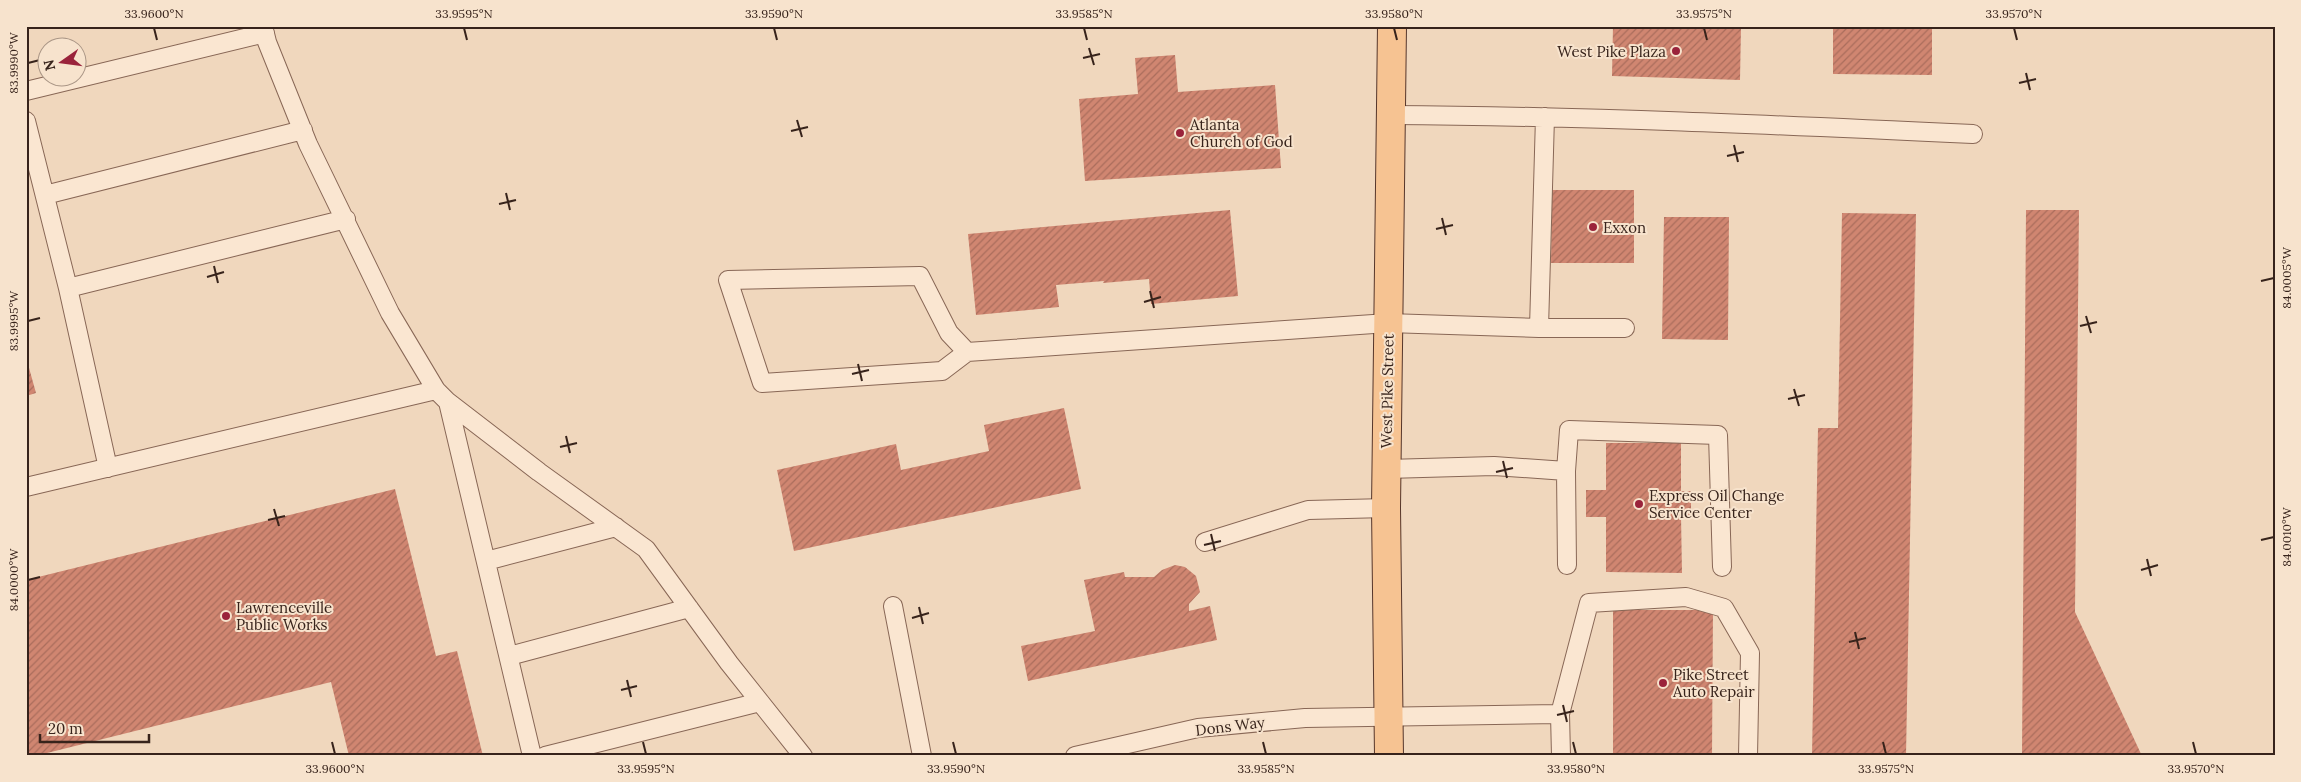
<svg xmlns="http://www.w3.org/2000/svg" width="2301" height="782" viewBox="0 0 2301 782" font-family="Lora,serif">
<style>
.building{fill:url(#building-hatch)}
.lines{fill:none;stroke-linecap:round;stroke-linejoin:round}
.service-casing{stroke:#886756;stroke-width:20}
.primary-casing{stroke:#56362b;stroke-width:30}
.service{stroke:#fae6d1;stroke-width:18}
.primary{stroke:#f6c392;stroke-width:28}
.ticks{fill:none;stroke:#37231b;stroke-width:2}
.poi-dot{fill:#9a233b;stroke:#f7e3cd;stroke-width:2}
.labels{text-anchor:middle;dominant-baseline:central;stroke-width:4;stroke-linejoin:round;paint-order:stroke}
.poi-label{font-size:15px;fill:#37231b;stroke:#f7e3cd;text-anchor:start}
.street-label{font-size:15px;fill:#37231b;stroke:#f7e3cd}
.neatline{fill:none;stroke:#37231b;stroke-width:2}
.ticks-label{font-size:12px;text-anchor:middle;fill:#37231b}
</style>
<defs>
<pattern id="building-hatch" width="6" height="6" patternUnits="userSpaceOnUse" patternTransform="scale(1.25)"><rect width="6" height="6" fill="#d08671"/><path d="M-1 1l2-2M0 6l6-6M5 7l2-2" fill="none" stroke="#aa6d5c"/></pattern>
</defs>
<rect width="100%" height="100%" fill="#f0d7bd"/>
<!-- building -->
<path class="building" d="M1613,26h128l-1,54 -128,-4z
M1833,26h99v49l-99,-1z
M1175,55l3,37 97,-7 6,83 -196,13 -6,-82 59,-5 -3,-36z
M1552,190h82v73h-83z
M1230,210l8,86 -87,8 -2,-25 -46,4 1,-2 -48,4 3,22 -83,8 -8,-81z
M2026,210h53l-4,402 67,144h-120z
M1842,213l74,1 -10,542h-94l6,-328h20z
M1664,217h65l-1,123 -66,-1z
M26,357l10,36 -10,3z
M1064,408l17,81 -287,62 -17,-81 119,-26 5,26 88,-19 -5,-26z
M1606,443h75v48h10v25h-10l1,57 -76,-1v-55h-20v-27h20z
M395,489l41,167 21,-5 26,105h-134l-18,-74 -296,74h-9v-176z
M1175,565l10,2 11,9 4,16 -11,12v7l21,-5 7,34 -189,41 -7,-35 74,-15 -11,-51 40,-8 1,5h29l8,-7z
M1613,610h100l-1,146h-99z"/>
<g class="lines">
<!-- service casing -->
<g class="service-casing">
<path id="service" d="M263,26l4,16 41,102 82,169 46,77 12,12 84,354
M26,91l239,-58
M1390,115c195,1 389,10 583,19
M26,121l42,167 40,180
M45,195l258,-65
M68,288l278,-69
M1539,328l6,-211
M967,352l-18,-19 -29,-57 -192,4 34,103 180,-12 25,-19 421,-29 151,5h86
M448,402l91,70 107,77 83,114 74,93
M1387,469l107,-3 72,5 3,-41 149,5 4,132
M1566,471l1,94
M26,487l410,-97
M1205,542l103,-32 78,-2
M486,561l130,-34
M893,606l29,150
M509,656l180,-48
M545,756l215,-54
M1075,756l123,-28 107,-10 255,-4
M1561,756l-1,-42 29,-111 97,-6 38,11 26,45 -2,103"/>
</g>
<!-- primary casing -->
<g class="primary-casing">
<path id="primary" d="M1389,756l-3,-248 6,-482"/>
</g>
<!-- service -->
<use href="#service" class="service"/>
<!-- primary -->
<use href="#primary" class="primary"/>
</g>
<!-- ticks -->
<path class="ticks" d="M154,28l3,12M464,28l3,12M774,28l3,12M1084,28l3,12M1394,28l3,12M1704,28l3,12M2014,28l3,12M1089,48l5,17M1083,58l17,-4M28,63l12,-3M2026,73l4,17M2019,83l17,-4M797,120l5,17M791,131l17,-4M1734,145l4,17M1727,156l17,-4M506,193l4,17M499,204l17,-4M1442,218l4,17M1436,229l17,-4M214,266l4,17M207,277l17,-5M2261,281l13,-3M1150,291l4,17M1144,302l17,-5M2086,316l5,17M28,321l12,-3M2080,326l17,-4M858,364l4,17M852,374l17,-4M1794,389l5,17M1788,399l17,-4M566,436l4,17M560,447l17,-4M1503,461l4,17M1496,472l17,-4M274,509l5,17M268,520l17,-4M1211,534l4,17M2261,540l13,-3M1204,545l17,-4M2147,559l4,17M2141,570l17,-5M28,580l12,-3M919,607l4,17M912,618l17,-5M1855,632l4,17M1849,642l17,-4M627,680l4,17M621,690l16,-4M1563,705l4,17M1557,715l17,-4M332,742l3,12M643,742l3,12M953,742l3,12M1263,742l3,12M1573,742l3,12M1883,742l3,12M2193,742l3,12"/>
<!-- markers -->
<g class="poi-dot">
<circle cx="1676" cy="51" r="5"/>
<circle cx="1180" cy="133" r="5"/>
<circle cx="1593" cy="227" r="5"/>
<circle cx="1639" cy="504" r="5"/>
<circle cx="226" cy="616" r="5"/>
<circle cx="1663" cy="683" r="5"/>
</g>
<g class="labels">
<!-- poi labels -->
<g class="poi-label">
<text x="1666" y="51" text-anchor="end">West Pike Plaza</text>
<text x="1190" y="124">Atlanta<tspan x="1190" dy="17">Church of God</tspan></text>
<text x="1603" y="227">Exxon</text>
<text x="1649" y="495">Express Oil Change<tspan x="1649" dy="17">Service Center</tspan></text>
<text x="236" y="607">Lawrenceville<tspan x="236" dy="17">Public Works</tspan></text>
<text x="1673" y="674">Pike Street<tspan x="1673" dy="17">Auto Repair</tspan></text>
</g>
<!-- street labels -->
<g class="street-label">
<text transform="translate(1387 391) rotate(-89)">West Pike Street</text>
<text transform="translate(1230 726) rotate(-7)">Dons Way</text>
</g>
</g>
<!-- border -->
<rect width="2301" height="782" fill="none" stroke="#f7e3cd" stroke-width="55"/>
<!-- north arrow -->
<g transform="translate(62 62) rotate(256)"><circle r="24" fill="#f7e3cd" stroke="#aa9686"/>
<path d="M0-4L9 19L0 12L-9 19Z" fill="#9a233b"/>
<text y="-8" font-size="14" font-weight="bold" text-anchor="middle" fill="#37231b">N</text>
</g>
<!-- scale -->
<path d="M40 734v8h109v-8" fill="none" stroke="#37231b" stroke-width="2.5"/>
<text x="48" y="734" font-size="15" fill="#37231b" stroke="#f7e3cd" stroke-width="4" paint-order="stroke">20 m</text>
<rect x="28" y="28" width="2246" height="726" class="neatline"/>
<g class="ticks-label">
<text x="154" y="18">33.9600°N</text>
<text x="464" y="18">33.9595°N</text>
<text x="774" y="18">33.9590°N</text>
<text x="1084" y="18">33.9585°N</text>
<text x="1394" y="18">33.9580°N</text>
<text x="1704" y="18">33.9575°N</text>
<text x="2014" y="18">33.9570°N</text>
<text transform="translate(14 63) rotate(-90)" y="4">83.9990°W</text>
<text transform="translate(2287 278) rotate(-90)" y="4">84.0005°W</text>
<text transform="translate(14 321) rotate(-90)" y="4">83.9995°W</text>
<text transform="translate(2287 537) rotate(-90)" y="4">84.0010°W</text>
<text transform="translate(14 580) rotate(-90)" y="4">84.0000°W</text>
<text x="335" y="773">33.9600°N</text>
<text x="646" y="773">33.9595°N</text>
<text x="956" y="773">33.9590°N</text>
<text x="1266" y="773">33.9585°N</text>
<text x="1576" y="773">33.9580°N</text>
<text x="1886" y="773">33.9575°N</text>
<text x="2196" y="773">33.9570°N</text>
</g>
</svg>
